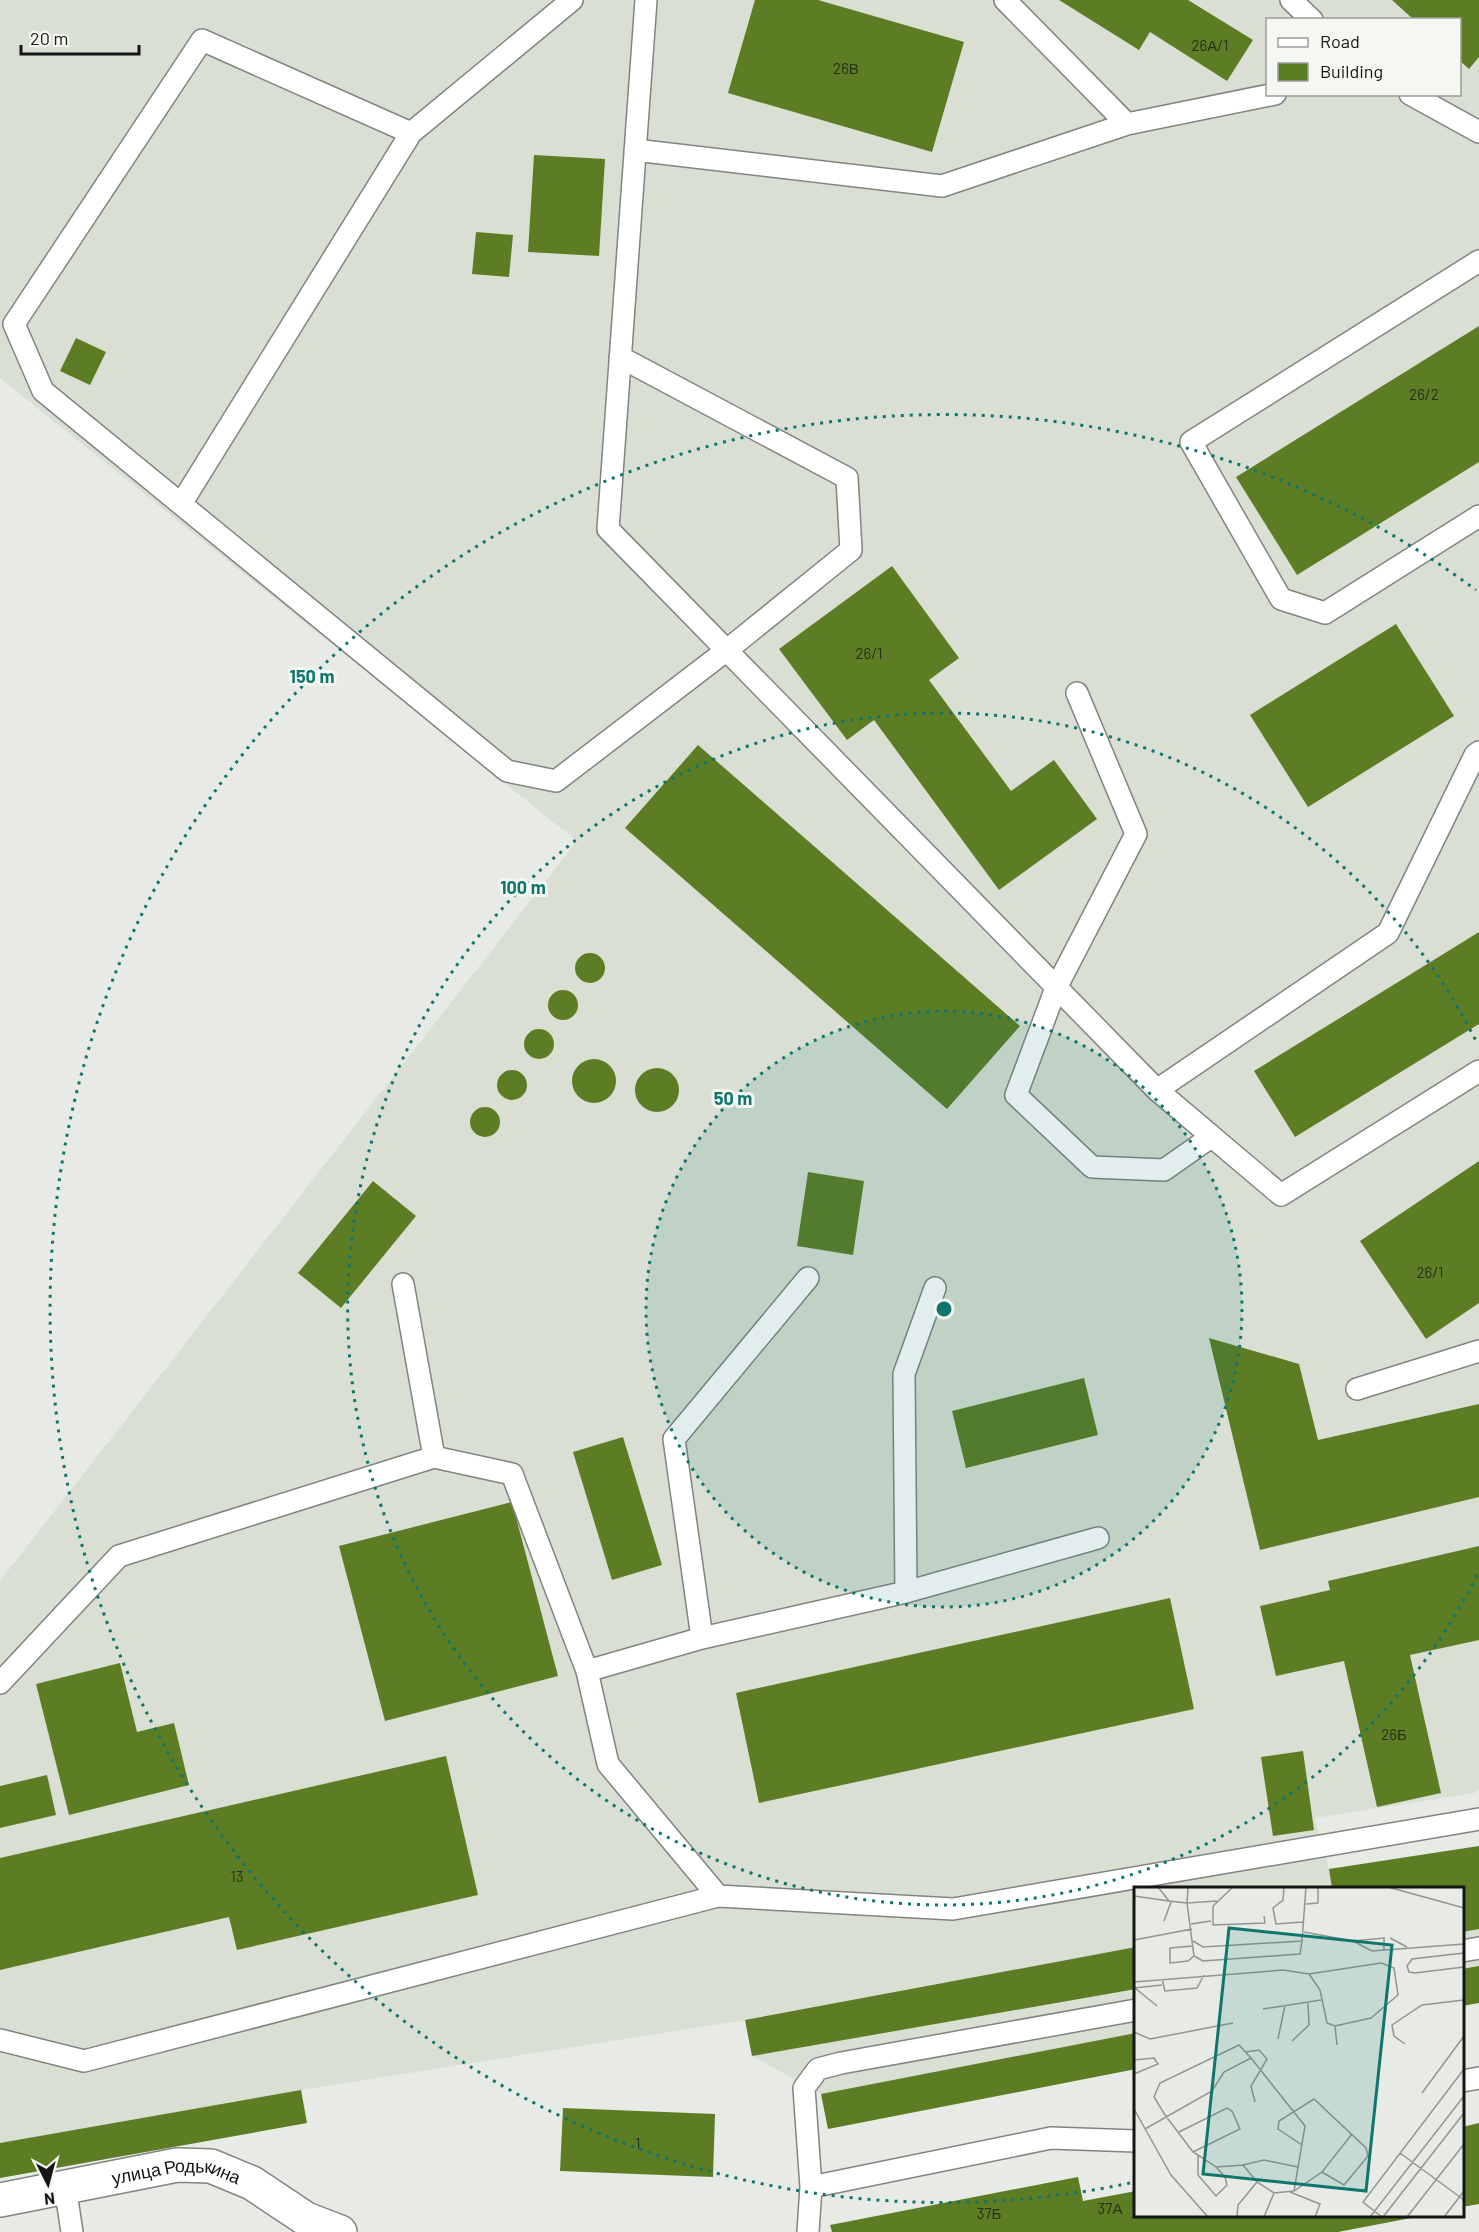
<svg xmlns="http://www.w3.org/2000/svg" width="1479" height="2232" viewBox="0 0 1479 2232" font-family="Barlow,sans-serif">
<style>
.built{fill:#d9dfd3;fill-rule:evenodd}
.building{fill:#5d7d25}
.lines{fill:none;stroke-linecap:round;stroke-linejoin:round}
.service-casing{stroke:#828480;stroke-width:24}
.minor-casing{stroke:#828480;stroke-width:36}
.service{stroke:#fff;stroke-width:21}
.minor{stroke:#fff;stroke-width:33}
.ring{fill:none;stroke:#0f766e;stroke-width:3;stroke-dasharray:3 6}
.labels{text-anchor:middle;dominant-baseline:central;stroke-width:6;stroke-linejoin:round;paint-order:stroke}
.number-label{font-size:15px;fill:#273018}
.street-label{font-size:18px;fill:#151614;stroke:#f5f7f2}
.inset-road{fill:none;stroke:#939591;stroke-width:1.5}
.view{fill:#0f766e;fill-opacity:0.15;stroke:#0f766e;stroke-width:3}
.inset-edge{fill:none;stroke:#151614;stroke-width:3}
.centre{fill:#0f766e;stroke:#f5f7f2;stroke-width:3}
.ring-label{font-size:18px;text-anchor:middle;font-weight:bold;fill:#0f766e;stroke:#f5f7f2;stroke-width:6;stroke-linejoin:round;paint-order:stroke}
</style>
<rect width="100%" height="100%" fill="#e7eae5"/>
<!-- built -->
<path class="built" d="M0,0h1479v1790l-5,3 -160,25 15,51 150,-23v157l-16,3 -1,-118h-326l-1,181 -307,60 -7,-35 -69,-38 -7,-36 -444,70 6,33 -307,55v-597l577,-740 -577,-463zM1268,20h192v74h-192z"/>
<!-- building -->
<path class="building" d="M755,0h63l146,42 -32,110 -204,-59z
M1059,0h129l65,40 -26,41 -77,-49 -11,18z
M1392,0h87v57l-10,12 -9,-8v-41h-46z
M534,155l71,4 -6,97 -71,-4z
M476,232l37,3 -4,42 -37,-3z
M1479,326v136l-182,113 -61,-98z
M76,338l30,14 -16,33 -30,-14z
M892,566l67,92 -30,22 82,111 43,-31 43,59 -98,71 -125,-170 -27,20 -68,-91z
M1396,624l58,92 -146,91 -58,-92z
M698,745l322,281 -73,83 -322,-281z
M1479,932v92l-184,113 -41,-66z
M575 968a15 15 0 1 1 30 0a15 15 0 1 1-30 0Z
M548 1005a15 15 0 1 1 30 0a15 15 0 1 1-30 0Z
M524 1044a15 15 0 1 1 30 0a15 15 0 1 1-30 0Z
M572 1081a22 22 0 1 1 44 0a22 22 0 1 1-44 0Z
M635 1090a22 22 0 1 1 44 0a22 22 0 1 1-44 0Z
M497 1085a15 15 0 1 1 30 0a15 15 0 1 1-30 0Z
M470 1122a15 15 0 1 1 30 0a15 15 0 1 1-30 0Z
M1479,1161v142l-53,36 -66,-98z
M808,1172l56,9 -11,74 -56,-9z
M373,1181l43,35 -75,92 -43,-35z
M1209,1338l90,26 19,76 161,-36v93l-219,53z
M1084,1378l14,57 -132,33 -14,-57z
M623,1437l39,128 -50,15 -39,-128z
M512,1502l46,174 -173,45 -46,-175z
M1479,1546v94l-69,15 31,138 -64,14 -33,-146 -68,15 -16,-70 70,-16 -2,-9z
M1170,1598l24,111 -435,94 -23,-110z
M120,1663l17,69 37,-9 15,62 -120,30 -33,-131z
M1303,1751l11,79 -41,6 -12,-79z
M446,1756l32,139 -241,55 -8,-33 -229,53v-112z
M47,1775l9,40 -56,13v-42z
M1479,1846v83l-17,3v-44h-130l-3,-19z
M1136,1947v42l-384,67 -7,-36z
M1479,1966v37l-17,3v-37z
M1136,2033v36l-308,60 -7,-35z
M301,2090l6,33 -307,55v-35z
M563,2108l152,6 -2,63 -153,-6z
M1479,2123v81l-17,3v-80z
M1078,2177l5,24 53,-10v25l280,1 -78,15h-506l-2,-7z"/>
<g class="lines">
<!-- service casing -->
<g class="service-casing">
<path id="service" d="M646,0l-38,529 549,561 231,-157 87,-178 4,-3
M1005,0l122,124 148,-30
M1291,0l21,20
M1410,94l69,38
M411,133l-209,-93 -188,284 29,67 464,380 49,10 171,-131 124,-100 -4,-72 -227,-121
M635,150l307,36 185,-62
M1479,261l-288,181 90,157 44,14 154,-97
M181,504l230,-371 161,-133
M1077,693l59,141 -80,154 -40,107 76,72 72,3 47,-33
M1157,1090l124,105 198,-124
M403,1284l31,173
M1357,1389l122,-38
M906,1592l-2,-218 31,-86
M702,1638l-28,-199 134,-161
M587,1671l115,-33 204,-46 192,-54
M0,1683l119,-127 315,-99 78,17 75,197 21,93 110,132
M1462,1951l17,-3
M0,2040l84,21 634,-165 235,13 526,-90
M1462,2081l17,-3
M65,2186l7,46
M811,2187l-7,-99 14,-19 23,-6 295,-53
M808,2232l3,-45 240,-49 85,3"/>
</g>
<!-- minor casing -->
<g class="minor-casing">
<g id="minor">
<path id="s1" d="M0,2200l177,-35 34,1 41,17 54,36 34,13"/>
</g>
</g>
<!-- service -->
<use href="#service" class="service"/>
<!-- minor -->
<use href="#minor" class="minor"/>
</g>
<!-- distance rings -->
<circle cx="944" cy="1309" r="298" fill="#0f766e" fill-opacity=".12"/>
<g class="ring">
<circle cx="944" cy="1309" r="298"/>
<path d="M1477 1575A596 596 0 1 1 1477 1043"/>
<path d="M1130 2183A894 894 0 1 1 1476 590"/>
</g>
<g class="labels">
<!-- number labels -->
<g class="number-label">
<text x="1210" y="45">26А/1</text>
<text x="846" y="68">26В</text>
<text x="1424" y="394">26/2</text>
<text x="869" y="653">26/1</text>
<text x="1430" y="1272">26/1</text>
<text x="1394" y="1734">26Б</text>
<text x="237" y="1876">13</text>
<text x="638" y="2143">1</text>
<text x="1110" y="2208">37А</text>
<text x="989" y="2213">37Б</text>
</g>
<!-- street labels -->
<g class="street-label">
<text stroke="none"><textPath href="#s1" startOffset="180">улица Родькина</textPath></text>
</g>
</g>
<!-- overview -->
<g transform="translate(1134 1887)">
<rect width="330" height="330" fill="#e7eae5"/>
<path class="inset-road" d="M24,0l11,14 18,2 7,53 9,5 97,-7 2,-13M54,0l-1,16 30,-2M99,0l-20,19v19l52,-2 -1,-7M150,0l-1,13 -10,8 3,16 27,-2M254,0l76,21M0,9l35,5M172,17l12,-1v-16M30,34l7,-19M57,37l20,-3M170,45l49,9 19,10 92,-7M256,51l17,9M0,53l58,-11M59,54l10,6 99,-6 4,-54M219,54l31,-3v12M59,59l-23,2v15l18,-2 6,-5M330,66l-52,6 -5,7 2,6 6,1 49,-6M28,92l3,12 32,-3 7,-13M0,95l149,-12 26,4 72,-11 13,5 4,27 -27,23 -36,8 -8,-3 -7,-33 -11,-16M0,101l28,-3M1,101l22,18M129,122l58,-9M201,139l2,19M0,145l16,7 83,-16M144,152l7,-34M158,154l17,-16 -1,-22M271,157l-11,-8 -2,-11 30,-20 42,-5M112,165l13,-2 8,9 -16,27 4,16M0,173l20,-2 4,6 -24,10M288,206l42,-57M0,222l37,66 37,42M11,242l67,-38 12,-19 27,-14 54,68 -11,65M45,245l48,-24 5,3 8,18 -47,23M168,258l-24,-16 1,-8 35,-22 52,49 2,8 -24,29 -22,-13M266,266l64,47M64,268v20l18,21 11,-11 -2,-8 -9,-10 -18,-12 -5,-3 -28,-37 -11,-18 6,-14 79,-38 12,13M109,278l21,-5 34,7M82,280l27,-2 14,17 17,11 20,-2 28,-19 30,-38M156,305l30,12 -5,13M103,330l1,-12 19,-23M130,330l10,-24M236,330l94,-121M248,330l-19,-15 101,-133M249,330l81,-104M273,330l57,-73M310,330l20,-26"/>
<path class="view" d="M95,41l163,17 -26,246 -163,-17z"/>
<rect width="330" height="330" class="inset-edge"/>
</g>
<circle cx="944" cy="1309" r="9" class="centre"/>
<g class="ring-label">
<text x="312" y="683">150 m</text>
<text x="523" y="894">100 m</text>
<text x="733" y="1105">50 m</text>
</g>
<!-- legend -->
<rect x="1266" y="18" width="195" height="78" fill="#f5f7f2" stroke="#9b9d99" stroke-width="1.5"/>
<rect x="1278" y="38" width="30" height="9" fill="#ffffff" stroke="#9b9d99" stroke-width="1.5"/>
<text x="1320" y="48" font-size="18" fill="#151614">Road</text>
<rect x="1278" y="63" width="30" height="18" fill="#5d7d25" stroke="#9b9d99" stroke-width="1.5"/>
<text x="1320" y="78" font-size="18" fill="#151614">Building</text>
<!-- north arrow -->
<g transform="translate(48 2184) rotate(174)" stroke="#f5f7f2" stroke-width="4.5" paint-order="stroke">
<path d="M0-4.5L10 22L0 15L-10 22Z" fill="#151614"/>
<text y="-9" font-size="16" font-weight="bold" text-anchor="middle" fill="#151614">N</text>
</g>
<!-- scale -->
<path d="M21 45v9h118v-9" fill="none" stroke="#151614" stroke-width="3"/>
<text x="30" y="45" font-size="18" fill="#151614" stroke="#f5f7f2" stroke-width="4.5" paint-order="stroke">20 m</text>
</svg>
